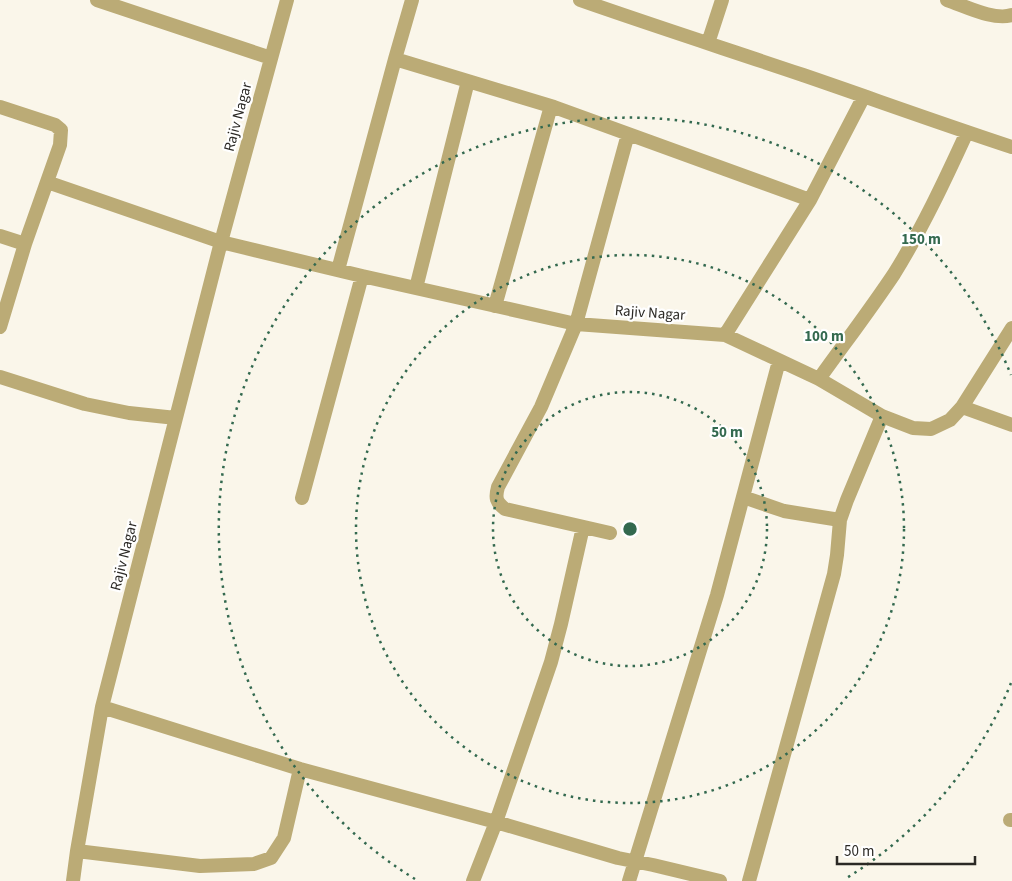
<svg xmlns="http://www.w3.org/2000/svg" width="1012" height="881" viewBox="0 0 1012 881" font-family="'Source Sans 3',sans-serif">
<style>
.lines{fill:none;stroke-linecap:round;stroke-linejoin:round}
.minor{stroke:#bbab76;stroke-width:14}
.ring{fill:none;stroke:#33694f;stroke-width:2.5;stroke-dasharray:2.5 5}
.labels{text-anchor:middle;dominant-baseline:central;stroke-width:4.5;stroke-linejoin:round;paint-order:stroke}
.street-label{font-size:15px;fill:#2b2925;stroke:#fff}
.centre{fill:#33694f;stroke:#fff;stroke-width:2.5}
.ring-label{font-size:15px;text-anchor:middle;font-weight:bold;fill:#33694f;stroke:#fff;stroke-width:4.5;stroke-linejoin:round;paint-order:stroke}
</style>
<rect width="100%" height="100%" fill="#faf6ea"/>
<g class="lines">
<!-- minor -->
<path class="minor" d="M97,0l174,58
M580,0c74,26 149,50 223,75 70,24 139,49 209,72
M947,0c18,6 47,21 65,15
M708,43l14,-43
M395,59l159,48 256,93 -85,135
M0,107l55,18 6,5 -1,15 -35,99 -25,83
M47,182l174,60 141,34 214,48 149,11 94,44 63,37 31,12 18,1 19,-9 12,-13 50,-79
M810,200l54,-104
M0,236l25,8
M338,270l57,-211 17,-59
M416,288l52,-207
M495,306l56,-200
M0,377l85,27 44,9 47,5
M819,379c25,-35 51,-69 75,-105 28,-45 51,-94 73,-142
M962,407l50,18
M743,497l41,14 56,9
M302,498l60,-222
M610,533l-105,-24c-9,-7 -10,-11 -7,-22l43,-80 35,-83 52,-190
M102,707l198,62 196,53 122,36 35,7 67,16
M1010,820h2
M77,851l123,15 54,-2 17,-6 13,-20 16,-69
M73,881l4,-30 25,-144 119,-465 66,-242
M473,881l23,-59 55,-160 10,-38 22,-97
M629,881l88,-286 62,-234
M749,881l85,-307 3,-19 3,-35 7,-20 35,-84"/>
</g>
<!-- distance rings -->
<g class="ring">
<circle cx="630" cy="529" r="137"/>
<circle cx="630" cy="529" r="274"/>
<path d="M1011 683A411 411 0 0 1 845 879M415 879A411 411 0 1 1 1011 375"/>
</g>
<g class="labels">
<!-- street labels -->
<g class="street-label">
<text transform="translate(238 117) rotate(-75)">Rajiv Nagar</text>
<text transform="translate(650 313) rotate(4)">Rajiv Nagar</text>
<text transform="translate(124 556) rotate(-76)">Rajiv Nagar</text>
</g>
</g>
<circle cx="630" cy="529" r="8" class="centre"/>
<g class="ring-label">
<text x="921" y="244">150 m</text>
<text x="824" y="341">100 m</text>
<text x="727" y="437">50 m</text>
</g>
<!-- scale -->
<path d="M837 856v8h138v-8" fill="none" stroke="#2b2925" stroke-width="2.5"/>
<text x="844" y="856" font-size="15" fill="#2b2925" stroke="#ffffff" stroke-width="4" paint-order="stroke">50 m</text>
</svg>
